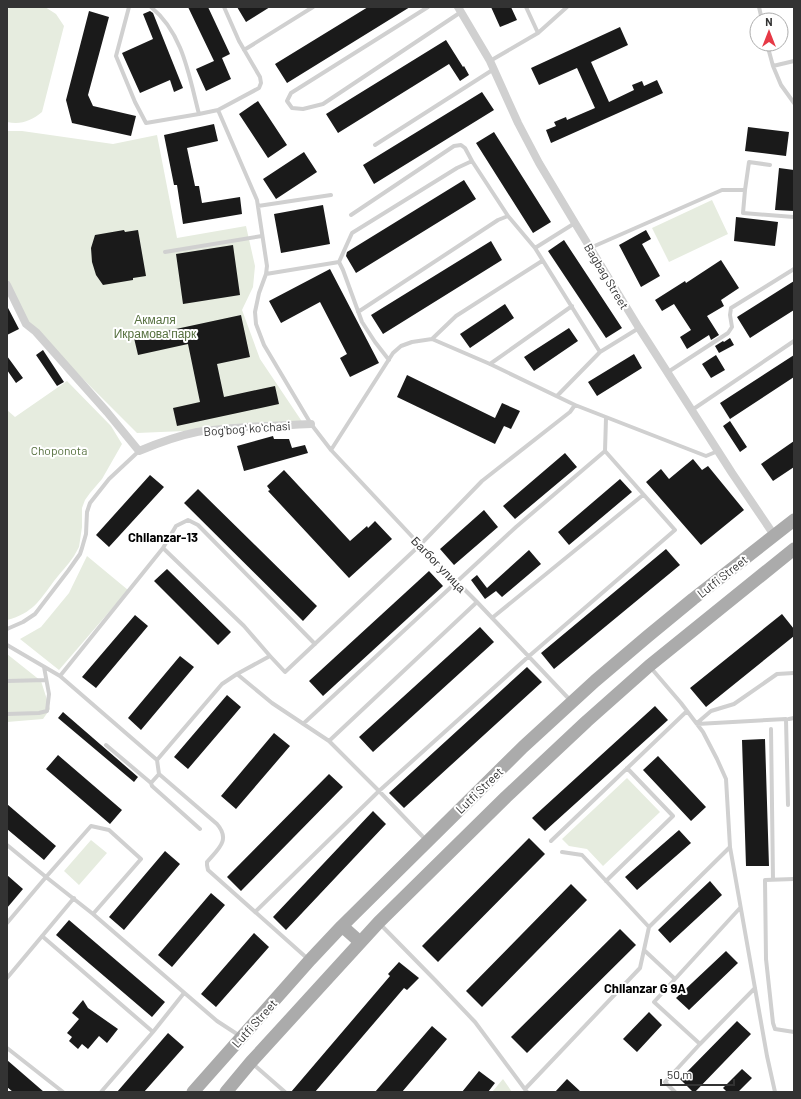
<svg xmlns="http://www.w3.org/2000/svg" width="801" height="1099" viewBox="0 0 801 1099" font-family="Barlow,sans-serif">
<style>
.green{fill:#e6ecdf}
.building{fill:#1a1a1a}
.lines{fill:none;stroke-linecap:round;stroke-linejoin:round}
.lane{stroke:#d0d0d0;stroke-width:4}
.street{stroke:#d0d0d0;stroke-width:8}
.primary{stroke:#ababab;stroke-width:13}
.labels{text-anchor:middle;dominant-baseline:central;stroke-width:4;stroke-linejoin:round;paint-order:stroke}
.street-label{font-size:12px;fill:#333;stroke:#fff}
.park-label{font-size:12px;fill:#56703f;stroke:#fff}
.neighbourhood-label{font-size:13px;font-weight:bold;fill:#000;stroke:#fff}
</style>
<rect width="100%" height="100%" fill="#fff"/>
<!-- green -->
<path class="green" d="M12,7h33l11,7 8,12 -22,86c-11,9 -21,13 -35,10v-113z
M7,131h15l91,13 44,-9 20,103 69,-12 9,40 -2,21 -11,23 18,49 45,67 -168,7 -107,-107 -23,-40z
M712,200l16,34 -59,28 -17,-34z
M67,381l44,45 11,18 -20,35 -12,14 -5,7 -3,8v19l-3,20 -5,9c-6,9 -13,16 -20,25 -15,20 -21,32 -47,39v-210l8,7z
M87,556l41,34 -69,80 -39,-31 21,-12 28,-34z
M7,654l34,27 9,28 -7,10 -36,3z
M627,778l33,34 -57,54 -16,-17 -18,-3 -7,-7z
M91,840l16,13 -28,32 -15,-14z
M503,1079l9,13h-20z"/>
<!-- building -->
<path class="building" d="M188,7h20l22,47 -8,4 9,21 -25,12 -10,-22 18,-8z
M237,7h33l-24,15z
M368,7h42l-123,76 -12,-19z
M491,7h20l6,13 -17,7z
M89,11l20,6 -21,78 5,11 43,10 -5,20 -59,-13 -6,-23z
M150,11l3,2 30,75 -9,4 -4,-12 -30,13 -18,-40 31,-14 -10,-25z
M620,27l8,18 -37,17 18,40 25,-12 -2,-5 10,-4 2,5 13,-6 6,13 -112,50 -5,-13 10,-4 -2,-4 12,-5 1,3 28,-12 -18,-40 -38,17 -8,-17z
M446,40l17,27 1,-1 5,9 -9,6 -11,-17 -111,69 -12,-19z
M482,92l12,18 -120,74 -11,-19z
M258,101l29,44 -19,13 -29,-44z
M214,124l4,17 -31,7 8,38h4l3,17 38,-6 2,17 -59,10 -6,-39h-3l-10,-50z
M748,127l41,5 -3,24 -41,-5z
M494,132l57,90 -18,11 -57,-90z
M304,152l13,20 -41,27 -13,-20z
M779,168l15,2v41l-19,-1z
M464,180l12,19 -120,74 -10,-17 1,-4z
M323,205l7,39 -49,9 -7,-39z
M736,217l42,5 -3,24 -41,-5z
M124,230l1,2 13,-2 8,46 -13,2v2l-30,5 -7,-10 -4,-13 -1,-14 4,-13z
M646,230l5,9 -9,5 18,32 -19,11 -22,-42z
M564,240l58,88 -16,10 -58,-87z
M491,241l11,19 -119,74 -12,-19z
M233,245l7,50 -57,9 -7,-50z
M721,260l18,28 -18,12 3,6 -17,10 12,19 -8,5 -2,-5 -22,14 -7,-12 11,-7 -17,-26 -12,7 -7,-11 30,-19 1,2z
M330,269l49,94 -29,14 -10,-19 7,-4 -27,-52 -39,21 -12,-22z
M794,281v29l-44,28 -13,-21z
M505,304l9,14 -44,30 -10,-14z
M7,306l12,23 -12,6z
M241,315l9,42 -33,7 7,33 51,-11 4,18 -102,22 -4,-18 27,-6 -12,-58 -50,11 -4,-17z
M569,328l9,13 -44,30 -10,-14z
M730,338l4,7 -15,8 -4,-7 8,-5 1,1z
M43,350l21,32 -7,4 -21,-31z
M634,354l8,14 -45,28 -9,-14z
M716,355l9,15 -14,8 -9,-14z
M794,355v22l-64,42 -10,-16z
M7,356l16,22 -7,5 -9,-13z
M407,375l88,43 7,-15 18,8 -9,18 -7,-3 -9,18 -98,-47z
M730,421l17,26 -7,5 -17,-26z
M273,436l1,3h15l3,9 13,-3 3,8 -64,18 -7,-25z
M794,441v26l-21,14 -12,-17z
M565,453l12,14 -62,52 -12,-13z
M693,459l9,11 6,-4 36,44 -43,35 -55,-63 15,-13 8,10z
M284,470l66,71 17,-15 1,2 7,-7 17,18 -43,39 -81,-87 2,-1 -3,-4z
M150,475l14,12 -55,60 -13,-12z
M620,479l12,13 -63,53 -11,-13z
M198,489l119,117 -14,15 -119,-118z
M484,510l14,17 -44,38 -14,-16z
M666,549l14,16 -126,104 -13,-16z
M529,550l12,14 -39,33 -6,-6 -11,8 -14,-19 6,-5 10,13z
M167,569l64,63 -13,13 -64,-64z
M429,571l14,15 -120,110 -14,-15z
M782,614l12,15v7l-88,71 -16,-19z
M135,615l13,11 -52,62 -14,-11z
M480,627l14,15 -121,110 -14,-15z
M180,656l14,11 -53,63 -13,-12z
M527,667l15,15 -138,126 -15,-15z
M227,695l14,12 -53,62 -14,-12z
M655,706l13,14 -123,111 -13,-13z
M63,712l75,65 -4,5 -76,-64z
M274,733l16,13 -54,63 -15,-13z
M765,739l4,127h-23l-4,-126z
M58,755l64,55 -12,14 -64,-55z
M658,756l48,51 -15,14 -48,-51z
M329,774l14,13 -102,104 -14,-14z
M7,804l49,42 -12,14 -37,-31z
M373,811l13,13 -100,106 -13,-13z
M679,830l12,13 -54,47 -12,-13z
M529,838l16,16 -107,108 -16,-16z
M165,851l15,13 -56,66 -15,-13z
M7,875l16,14 -16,19z
M710,881l12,14 -52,48 -12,-13z
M571,884l16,16 -105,107 -16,-16z
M211,893l14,12 -53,62 -14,-12z
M69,920l96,82 -13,15 -96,-82z
M620,929l16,16 -109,108 -16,-16z
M254,933l15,14 -53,60 -15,-13z
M726,951l12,12 -49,47 -13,-12z
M399,962l20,16 -12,12 -3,-2 -89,104h-24l99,-116 -2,-2z
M83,1000l5,8 30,21 -11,14 -8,-7 -11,13 -6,-5 -4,5 -9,-8 3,-4 -5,-4 12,-14 -7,-6z
M649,1012l13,13 -25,27 -14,-13z
M737,1021l14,13 -56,58h-2l-13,-13z
M432,1026l15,13 -45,53h-27z
M168,1033l16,14 -40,45h-27z
M7,1060l37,32h-31l-6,-5z
M742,1069l10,9 -14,14h-11l-4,-4z
M479,1071l16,12 -7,9h-26z
M567,1079l14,13h-26z"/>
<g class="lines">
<!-- lane -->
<path class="lane" d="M129,7l-13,49 19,46 11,21 53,-9
M151,7c32,26 38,69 48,107l19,-4 41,-22 2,-5 -1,-6 -21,-36 -15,-34
M428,7l-137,86 -4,8 5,7 11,1 20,-5 138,-92
M526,7l12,26
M759,7l3,13
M767,44l6,22 8,19 13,18
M244,50l69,-43
M490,61l48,-28 29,-26
M773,66l21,-5
M218,110l39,90 10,66 -1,8 -7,19 -4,19 1,12 8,21 47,79 20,26 89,95 57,57 93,98
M375,145l119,-76
M745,190l4,-28 21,3
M258,206l73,-11
M351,215l103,-69 7,-1 4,3 7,13
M535,248l65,104
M590,248l132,-58h23l-2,23 51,4
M165,252l97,-16
M339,262l13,-29 105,-65 15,-7 36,55
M266,274l73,-12 4,8 19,52 13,20 14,18
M358,312l140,-92 10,-4 27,32 40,-25
M432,339l24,-23 86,-55
M490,364l82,-58
M668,372l60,-39 4,-6 -2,-12 1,-7 63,-39
M557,396l43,-44 39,-24
M692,410l102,-69
M331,450l62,-97 8,-7 11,-4 20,-3 58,25 85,41 131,51 12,-5
M163,548l81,78 26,30
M492,618l151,-123
M7,629l16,-7 12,-8 33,-43 12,-17 2,-6 4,-14 1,-22 3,-9 19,-24 30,-28
M7,645l53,31 97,84 2,14 58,50c14,16 1,25 -10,38v3l1,5 100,89
M651,668l30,35 22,29 14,27 9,20 4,68 37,209 8,36
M237,674l35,29 57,38 50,50 48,50
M60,676l103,-128 13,-22 12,-6 10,5 117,119
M7,681l39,-1
M7,714l32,-1 8,-2 2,-17 -5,-27
M789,719l5,-1
M697,723l14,-12 23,-7 43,-30 17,-1
M303,724l213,-197 89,-76
M697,724l89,-5 2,86
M771,729l2,151
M329,741l148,-139
M106,745l45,38
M157,760l65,-76 15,-10 33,-18 15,16 135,-127 62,-64 88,-69 5,-7
M159,774l-8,9 1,3 48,43
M551,841l136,-130
M7,845l39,32 -39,46
M794,879l-29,1 1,79 7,64 2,6 19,3
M606,881l67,-65 -46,-48
M255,912l124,-121 149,-134 147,-127 -70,-79 1,-33
M93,914l48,-55 -32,-29 -18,-4 -45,51 47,37 124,107 23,15
M380,924l55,56 40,42 52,70
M649,927l81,-80
M42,936l111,96
M644,950l31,29
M7,978l67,-80
M700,1044l55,-56
M7,1048l56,44
M253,1064l32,28
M525,1089l115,-121 9,-41 -67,-72 -20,-3
M101,1092l52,-60 31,-39
M675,1092l-10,-10 35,-38 -46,-42 86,-94"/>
<!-- street -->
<path class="street" d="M458,7l32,54 28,62 21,40 36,60 64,105 93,145 42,62
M7,285l19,39 10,8 71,80 32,39c19,-8 38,-15 58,-19 38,-6 76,-6 114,-8"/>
<!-- primary -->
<path class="primary" d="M342,926l18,16
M193,1092l117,-132 32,-34 181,-179 72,-66 53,-45 45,-37 101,-79
M226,1092l25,-30 128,-140 127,-125 81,-76 62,-55 145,-117"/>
</g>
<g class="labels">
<!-- street labels -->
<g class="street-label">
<text transform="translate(607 276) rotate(59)">Bagbag Street</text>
<text transform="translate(247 428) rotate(-4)">Bogʻbogʻ koʻchasi</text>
<text transform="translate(439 564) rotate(46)">Багбог улица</text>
<text transform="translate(722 576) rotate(-38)">Lutfi Street</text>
<text transform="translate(479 790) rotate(-44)">Lutfi Street</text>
<text transform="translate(254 1023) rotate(-48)">Lutfi Street</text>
</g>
<!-- park labels -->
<g class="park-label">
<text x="155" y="319">Акмаля<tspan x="155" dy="14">Икрамова парк</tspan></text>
<text x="59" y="450">Choponota</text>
</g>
<!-- neighbourhood labels -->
<g class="neighbourhood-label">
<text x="163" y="537">Chilanzar-13</text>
<text x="645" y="988">Chilanzar G 9A</text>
</g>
</g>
<!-- border -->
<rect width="801" height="1099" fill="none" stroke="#333333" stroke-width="16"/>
<!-- north arrow -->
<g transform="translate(769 32)"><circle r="19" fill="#ffffff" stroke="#adadad"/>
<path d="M0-3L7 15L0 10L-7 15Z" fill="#e63946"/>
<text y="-6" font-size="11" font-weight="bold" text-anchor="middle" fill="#333333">N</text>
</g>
<!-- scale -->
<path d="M661 1079v6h73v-6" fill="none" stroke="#333333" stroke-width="2"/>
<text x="667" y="1079" font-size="12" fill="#333333" stroke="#ffffff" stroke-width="3" paint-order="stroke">50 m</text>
</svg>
